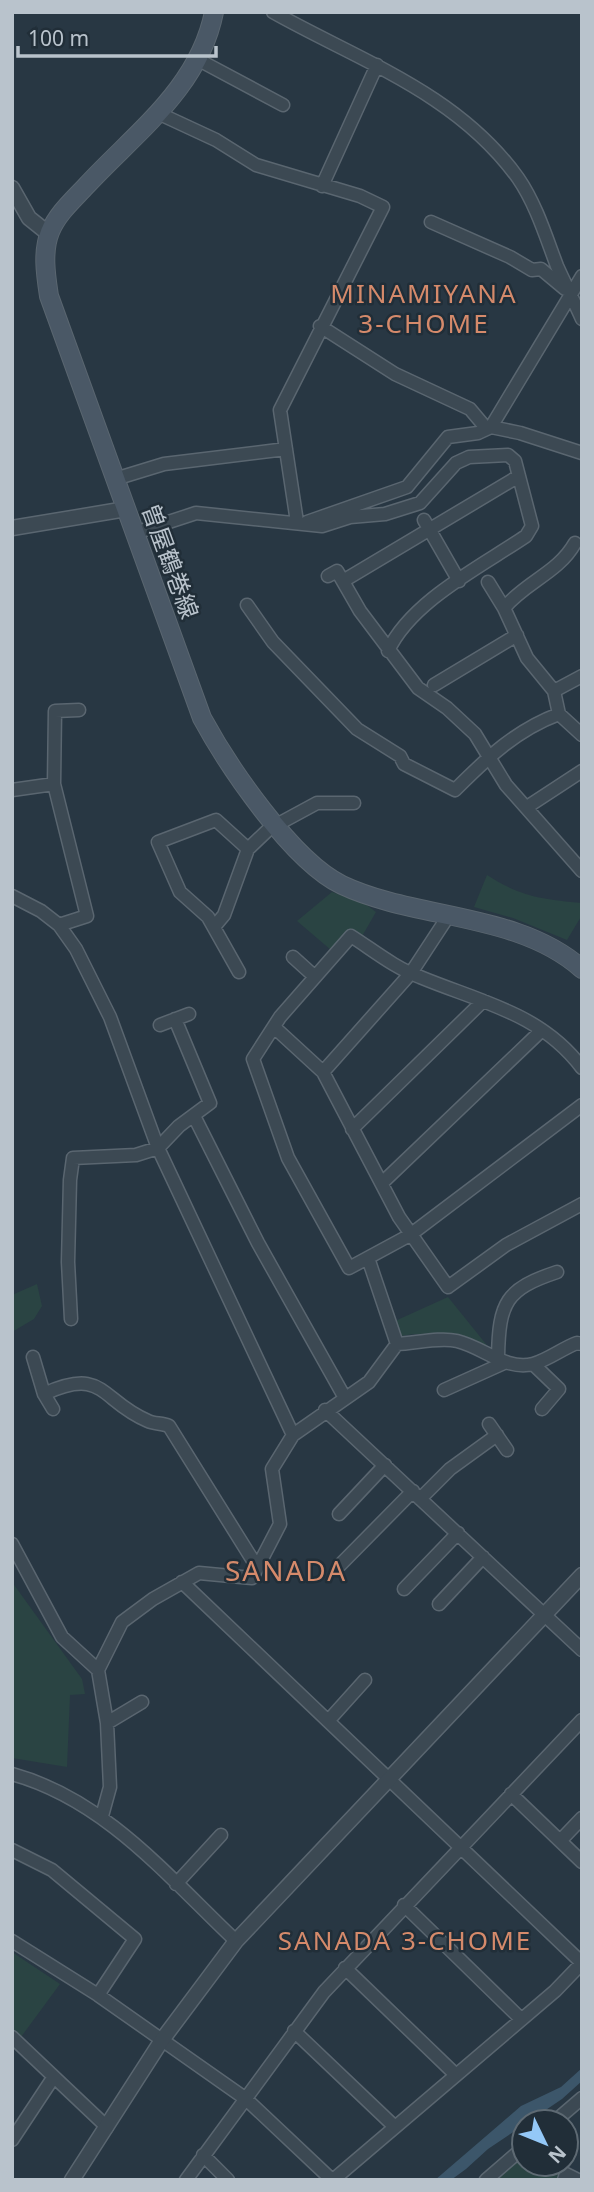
<svg xmlns="http://www.w3.org/2000/svg" width="594" height="2192" viewBox="0 0 594 2192" font-family="'Noto Sans','Noto Sans JP',sans-serif">
<style>
.green{fill:#2a4443}
.water{fill:#3c566a}
.lines{fill:none;stroke-linecap:round;stroke-linejoin:round}
.minor-casing{stroke:#5a6670;stroke-width:15}
.tertiary-casing{stroke:#5a6670;stroke-width:17}
.secondary-casing{stroke:#5a6670;stroke-width:20}
.minor{stroke:#3c4953;stroke-width:12}
.tertiary{stroke:#3c4953;stroke-width:14}
.secondary{stroke:#4a5866;stroke-width:18}
.labels{text-anchor:middle;dominant-baseline:central;stroke-width:5;stroke-linejoin:round;paint-order:stroke}
.street-label{font-size:24px;fill:#b9c3cc;stroke:#212e38}
.neighbourhood-label{font-size:26px;letter-spacing:2px;fill:#d58a6b;stroke:#212e38}
.quarter-label{font-size:28px;letter-spacing:2px;fill:#d58a6b;stroke:#212e38}
</style>
<rect width="100%" height="100%" fill="#283743"/>
<!-- green -->
<path class="green" d="M487,875c34,22 55,24 95,28v12l-15,25 -54,-22 -39,-11z
M332,892l32,11 12,9 -15,26 -30,12 -34,-29z
M37,1284l5,22 -8,13 -22,13v-37z
M448,1297l42,52c-31,-12 -56,-19 -89,-13l-6,-15z
M12,1582l70,97 3,15 -15,1 -3,72 -55,-9z
M12,1952l48,32 -39,53 -9,-9z
M524,2152v12h22l14,10v6h-69z"/>
<!-- water -->
<path class="water" d="M582,2068v13l-20,18 -74,50 -22,20 -15,11h-16l86,-74 40,-19z"/>
<g class="lines">
<!-- minor casing -->
<g class="minor-casing">
<path id="minor" d="M273,12c87,49 184,81 245,166 18,26 28,59 39,88 8,18 17,35 25,53
M197,59l86,46
M160,114l56,26 40,25 104,31 23,11 -103,203 17,112
M322,186l55,-121
M431,222l79,35 22,13 9,-1 24,20
M320,326l75,48 75,35 16,19
M491,427l91,-151
M115,479l49,-15 122,-15
M424,520l35,61
M307,522l100,-35 41,-50 30,-4 13,-6 29,6 62,20
M135,533l61,-20 126,13 28,-9 35,-3 35,-11 36,-40 13,-6 39,-2 7,6 17,65 -6,10c-44,30 -115,65 -138,115
M575,543c-17,30 -48,38 -71,65l23,50 27,33 5,23 23,21
M328,576l9,-5 23,40 58,77 29,20 28,26 31,51 76,86
M343,581l176,-105
M488,582l16,26
M247,605l26,37 84,87 43,27 4,8 51,26c32,-32 61,-60 104,-76
M434,685l83,-50
M554,691l28,-15
M12,790l42,-6
M527,807l55,-36
M12,896l29,15 18,14 17,24 34,68 48,131 135,287
M59,925l28,-9 -33,-132 1,-73 24,-1
M214,927l10,-12 24,-66 21,-20 48,-26h37
M293,957l21,19
M239,972l-31,-55 -28,-25 -22,-50 58,-22 32,29
M160,1025l29,-11
M274,1027l49,45 76,145 49,70 58,-42 76,-41
M582,1068c-41,-55 -102,-66 -162,-91 -25,-9 -47,-27 -69,-41l-71,81 -27,42 35,99 61,110 61,-33 172,-130
M323,1072l88,-99 38,-58
M194,1116l64,127 87,155
M352,1129l131,-128
M382,1183l160,-153
M368,1258l29,86
M71,1319l-3,-57 2,-82 3,-22 63,-3 22,-7 21,-22 31,-23 -35,-84
M33,1357l11,37 9,15
M498,1357c1,-55 8,-68 59,-85
M533,1364l26,25 -17,20
M444,1390l60,-27
M44,1394c61,-28 56,7 104,27 6,3 14,2 21,5l88,141
M325,1410l257,240
M489,1424l18,26
M420,1499l30,-30 47,-34
M339,1514l46,-49
M12,1544l50,93 36,33
M340,1565l73,-74
M182,1582l400,381
M404,1589l54,-56
M439,1604l44,-47
M329,1720l36,-40
M107,1723l35,-21
M12,1774c94,26 156,103 224,167
M511,1794l71,68
M102,1816l8,-29 -3,-64 -9,-53 24,-48 31,-23 46,-26 53,5 28,-54 -8,-55 21,-34 76,-53 28,-38c19,-1 43,-7 60,-3 26,6 49,30 76,23 15,-4 30,-16 44,-21l5,1
M560,1841l22,-23
M12,1850l40,20 83,69 -37,56
M176,1884l45,-49
M404,1905l117,114
M12,1941l86,54 148,104 86,81
M345,1968l111,107
M294,2031l101,96
M12,2037l95,90
M554,2122l28,-24
M12,2140l41,-62
M203,2155l25,25
M186,2180l138,-188 258,-272
M333,2180l222,-189 27,-28
M486,2180l38,-33
M564,2180l2,-6 12,6"/>
</g>
<!-- tertiary casing -->
<g class="tertiary-casing">
<path id="tertiary" d="M12,188l17,30 20,16
M12,528l114,-19
M72,2180l90,-140 74,-99 346,-366"/>
</g>
<!-- secondary casing -->
<g class="secondary-casing">
<path id="secondary" d="M214,12c-15,76 -79,121 -128,174 -13,14 -29,28 -36,46 -8,20 -4,44 -1,64l153,422c26,48 90,143 140,167 74,35 176,27 240,84"/>
</g>
<!-- minor -->
<use href="#minor" class="minor"/>
<!-- tertiary -->
<use href="#tertiary" class="tertiary"/>
<!-- secondary -->
<use href="#secondary" class="secondary"/>
</g>
<g class="labels">
<!-- street labels -->
<g class="street-label">
<text transform="translate(171 561) rotate(70)">曽屋鶴巻線</text>
</g>
<!-- neighbourhood labels -->
<g class="neighbourhood-label">
<text x="424" y="293">MINAMIYANA<tspan x="424" dy="30">3-CHOME</tspan></text>
<text x="405" y="1940">SANADA 3-CHOME</text>
</g>
<!-- quarter labels -->
<g class="quarter-label">
<text x="286" y="1570">SANADA</text>
</g>
</g>
<!-- border -->
<rect width="594" height="2192" fill="none" stroke="#b9c3cc" stroke-width="28"/>
<!-- north arrow -->
<g transform="translate(545 2143) rotate(133)"><circle r="33" fill="#212e38" stroke="#5e6a73" stroke-width="2"/>
<path d="M0-5L12 26L0 18L-12 26Z" fill="#94c8f7"/>
<text y="-10" font-size="19" font-weight="bold" text-anchor="middle" fill="#b9c3cc">N</text>
</g>
<!-- scale -->
<path d="M18 46v10h198v-10" fill="none" stroke="#b9c3cc" stroke-width="3.5"/>
<text x="28" y="46" font-size="21" fill="#b9c3cc" stroke="#212e38" stroke-width="5" paint-order="stroke">100 m</text>
</svg>
